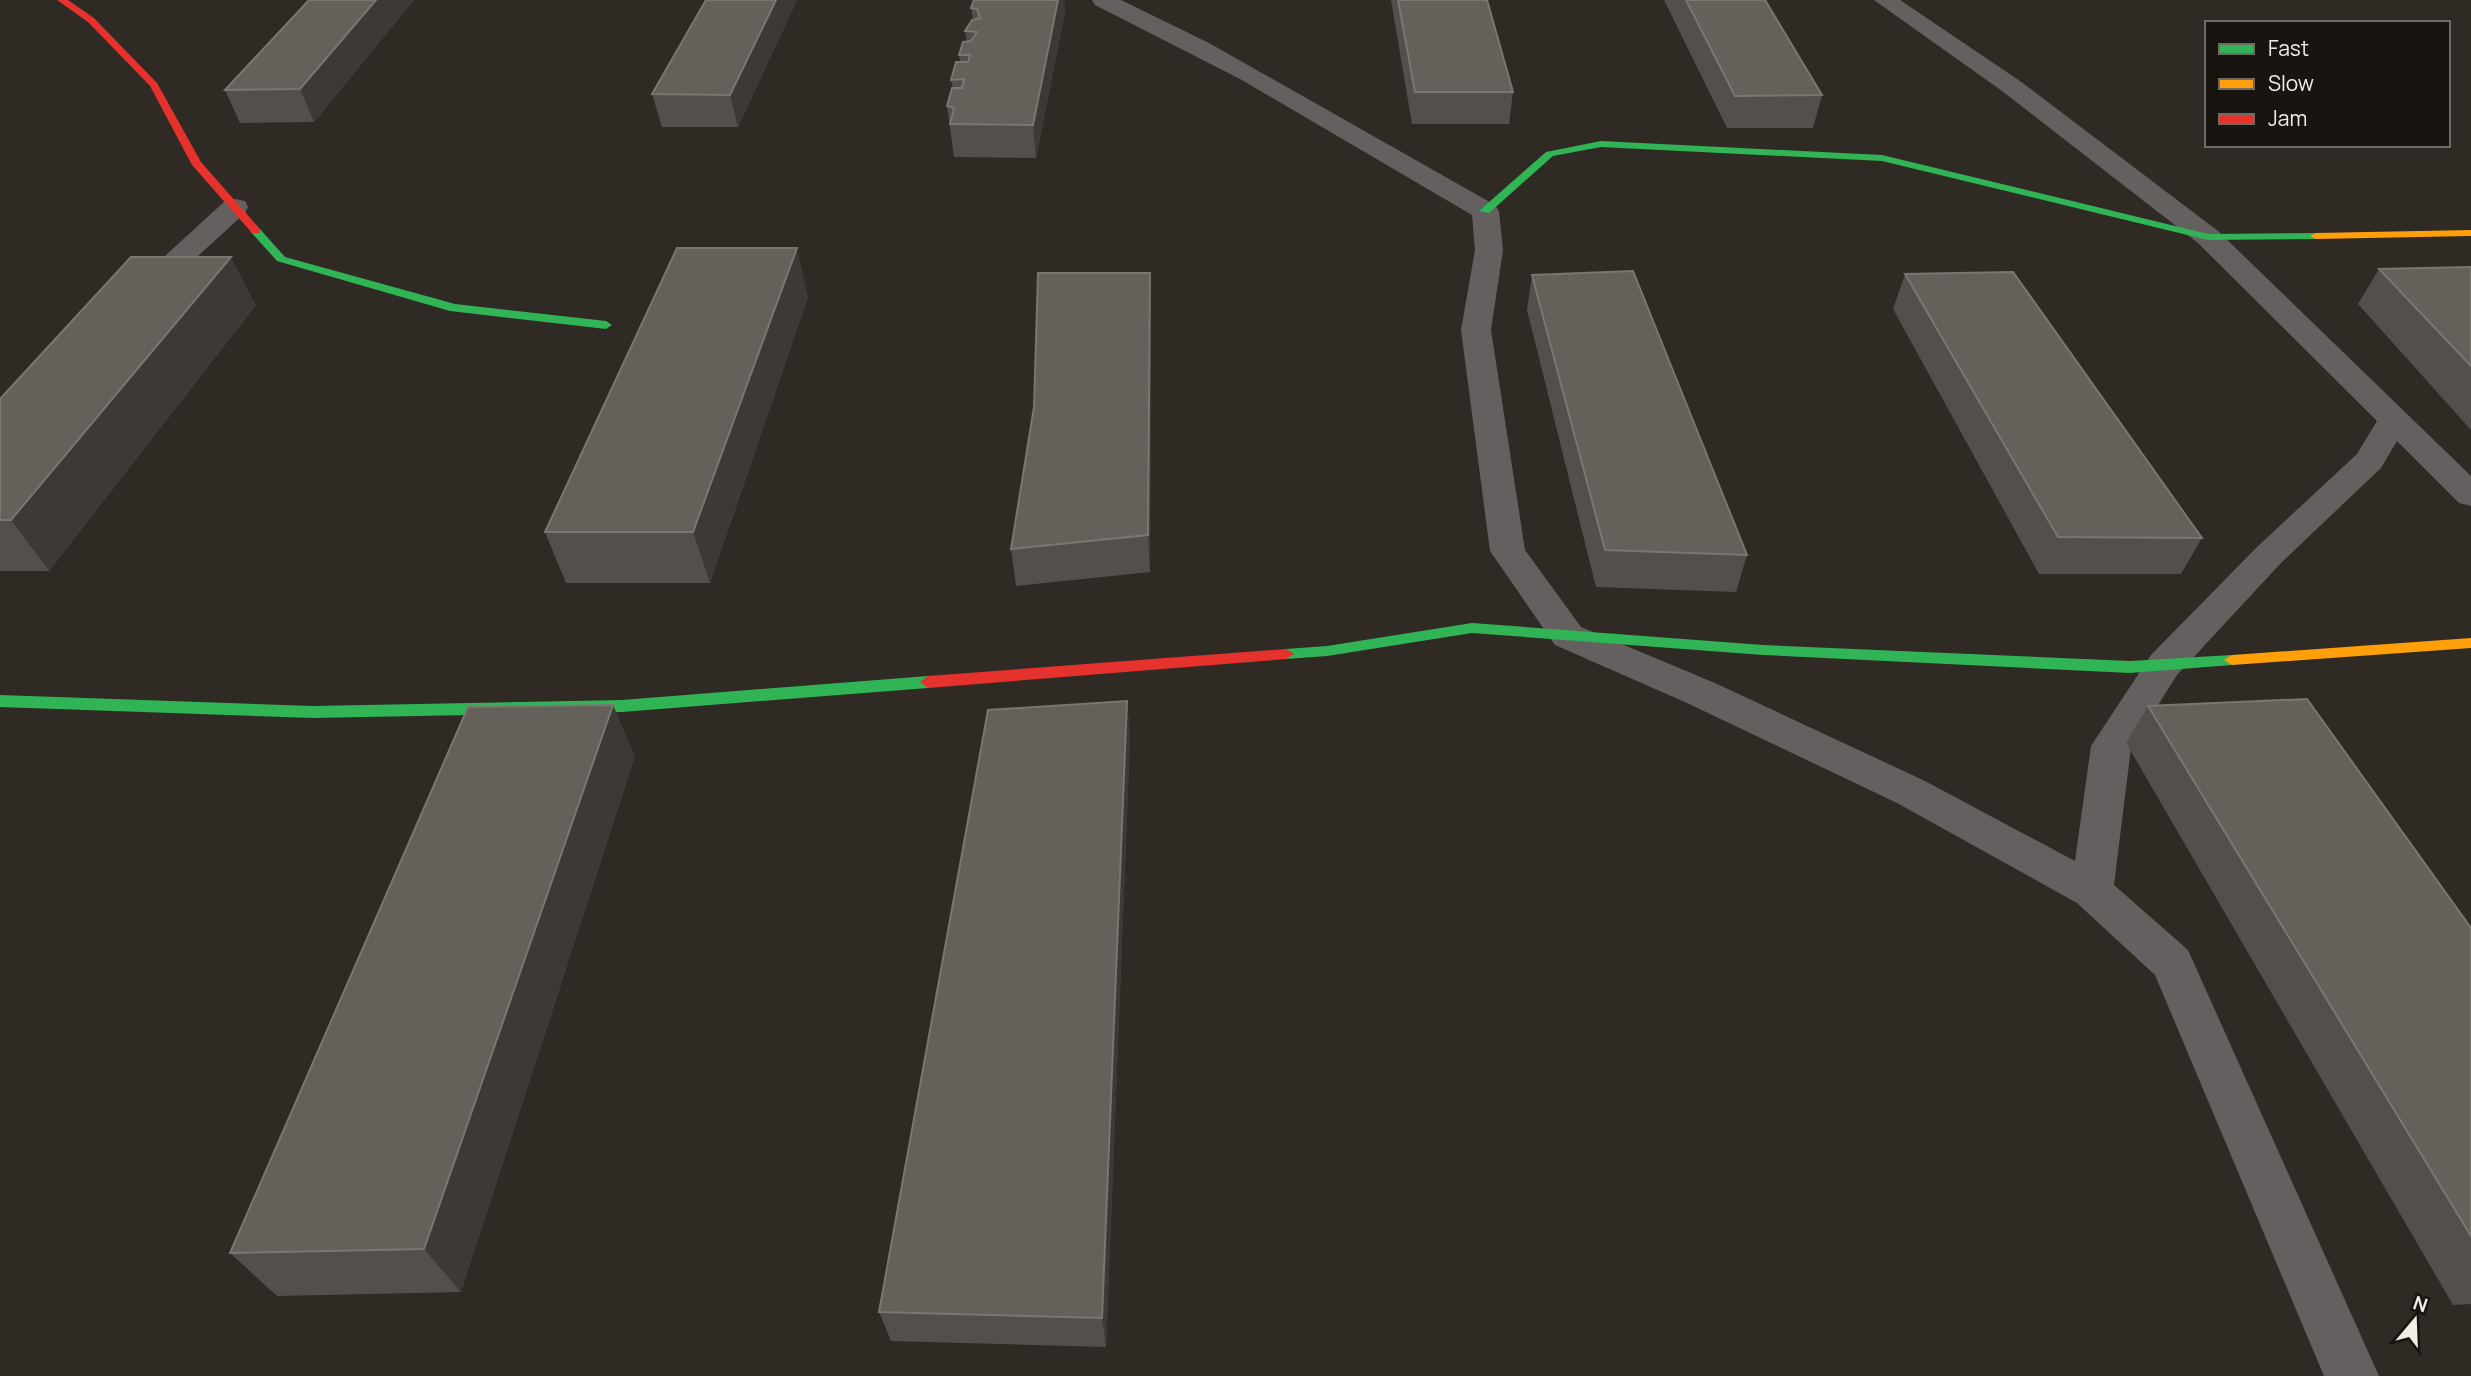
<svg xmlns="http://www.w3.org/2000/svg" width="2471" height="1376" viewBox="0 0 2471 1376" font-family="Manrope,sans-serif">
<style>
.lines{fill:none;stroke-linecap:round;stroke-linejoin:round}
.street{fill:#646060;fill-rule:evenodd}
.fast{fill:#30b455;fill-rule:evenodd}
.slow{fill:#ff9f0a;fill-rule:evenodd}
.jam{fill:#e5322d;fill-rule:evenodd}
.wall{fill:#534f4a}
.shaded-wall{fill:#3d3934}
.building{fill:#64605a;stroke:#7a7670;stroke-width:2}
</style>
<rect width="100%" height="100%" fill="#2f2a24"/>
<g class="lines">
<!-- street -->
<path class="street" d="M1092,0h29l88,43 286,162 4,6 4,39 -12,80 34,220 56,77 134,56 210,98 150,80 16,-115 60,-91 106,-108 100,-93 20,-33 -179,-178 -196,-152 -128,-91h26l120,81 198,150 253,245v30l-12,-3 -62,-62 -16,27 -100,95 -104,112 -46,73 -17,137 74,65 191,426h-55l-169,-401 -78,-72 -180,-100 -210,-100 -132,-58 -65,-94 -29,-221 14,-80 -3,-35 -232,-136 -145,-74z
M235,199l10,2 3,6 -3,6 -94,86 -10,3 -10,-3 -5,-6 5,-6 94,-86z"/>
<!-- fast -->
<path class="fast" d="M1601,141l281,14 326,79 108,-1 6,3 -6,3 -108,1 -326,-79 -281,-14 -48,9 -64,57 -10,-2 67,-59z
M256,228l4,1 25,28 170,47 151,17 6,4 -6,4 -156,-18 -173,-50 -27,-30z
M1472,623l291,22 367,16 102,-6 8,5 -8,5 -102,8 -367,-18 -291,-22 -145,23 -41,3 -8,-5 8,-5 41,-3z
M928,676l8,6 -8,6 -306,24 -309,6 -313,-11v-12l313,11 309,-6z"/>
<!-- slow -->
<path class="slow" d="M2471,230v6l-155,3 -6,-3 6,-3z
M2471,638v10l-239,17 -8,-5 8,-5z"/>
<!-- jam -->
<path class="jam" d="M57,0h11l26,18 63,65 44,79 59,67v4h-8l-60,-68 -42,-79 -62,-64z
M1286,649l8,5 -8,5 -358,29 -8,-6 8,-6z"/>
</g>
<!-- wall -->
<path class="wall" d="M309,0h105l-100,122 -74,1 -15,-33z
M797,0l-59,127h-76l-10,-33z
M974,0h90l1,12 -29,146 -82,-1 -7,-51 6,-18 -2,-8 9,-18 -1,-7 8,-13 -2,-11 8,-12 -2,-11z
M1391,0h96l26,92 -4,32h-97z
M1664,0h101l57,95 -9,33h-86z
M2471,267v163l-113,-126 21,-35z
M1150,273l1,35 -1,264 -134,14 -5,-37z
M1905,274l297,264 -21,36h-142l-146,-265z
M1532,275l215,280 -11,37 -140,-5 -69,-277z
M808,297l-98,286h-144l-21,-51z
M256,305l-207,266h-49v-172z
M1127,701l3,37 -24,609 -215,-6 -12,-29z
M2148,706l323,222v376l-18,1 -327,-562z
M635,756l-174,536 -184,4 -47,-43z"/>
<!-- shaded-wall -->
<path class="shaded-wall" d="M376,0h38l-100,122 -14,-33z
M776,0h21l-59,127 -8,-32z
M1058,0h6l1,12 -29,146 -3,-33z
M797,248l11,49 -98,286 -17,-51z
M231,257l25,48 -207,266 -38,-51z
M1150,273l1,35 -1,264 -2,-37z
M1127,701l3,37 -24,609 -4,-29z
M613,705l22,51 -174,536 -37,-43z"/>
<!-- building -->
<path class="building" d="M309,0h67l-76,89 -75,1z
M706,0h70l-46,95 -78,-1z
M974,0h84l-25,125 -83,-1 4,-16 -7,-2 5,-18h10l2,-9 -13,1 5,-18h12l2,-7h-11l4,-13 8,-1 6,-9 -12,-1 7,-11 8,-2 -3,-9 -6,-1z
M1398,0h89l26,92h-98z
M1686,0h79l57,95 -87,1z
M677,248h120l-104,284h-148z
M131,257h100l-220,263h-11v-121z
M2471,267v99l-92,-97z
M1633,271l114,284 -142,-5 -73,-275z
M2013,272l189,266 -144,-1 -153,-263z
M1038,273h112l-2,262 -137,14 23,-142z
M2307,699l164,229v308l-323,-530z
M1127,701l-25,617 -223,-6 109,-602z
M613,705l-189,544 -194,4 238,-546z"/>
<!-- legend -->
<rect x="2205" y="21" width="245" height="126" fill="#18140f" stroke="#6f6a64" stroke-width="2"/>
<rect x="2219" y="44" width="35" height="10" fill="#30b455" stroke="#6f6a64" stroke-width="2"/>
<text x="2268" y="56" font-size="21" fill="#f1ece4">Fast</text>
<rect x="2219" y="79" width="35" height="10" fill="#ff9f0a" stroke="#6f6a64" stroke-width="2"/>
<text x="2268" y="91" font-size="21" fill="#f1ece4">Slow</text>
<rect x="2219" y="114" width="35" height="10" fill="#e5322d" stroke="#6f6a64" stroke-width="2"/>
<text x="2268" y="126" font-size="21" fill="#f1ece4">Jam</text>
<!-- north arrow -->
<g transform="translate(2415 1320) rotate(19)" stroke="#18140f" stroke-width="5" paint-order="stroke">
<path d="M0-5L12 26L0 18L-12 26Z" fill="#f1ece4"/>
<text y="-10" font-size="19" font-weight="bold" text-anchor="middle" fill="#f1ece4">N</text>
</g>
</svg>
